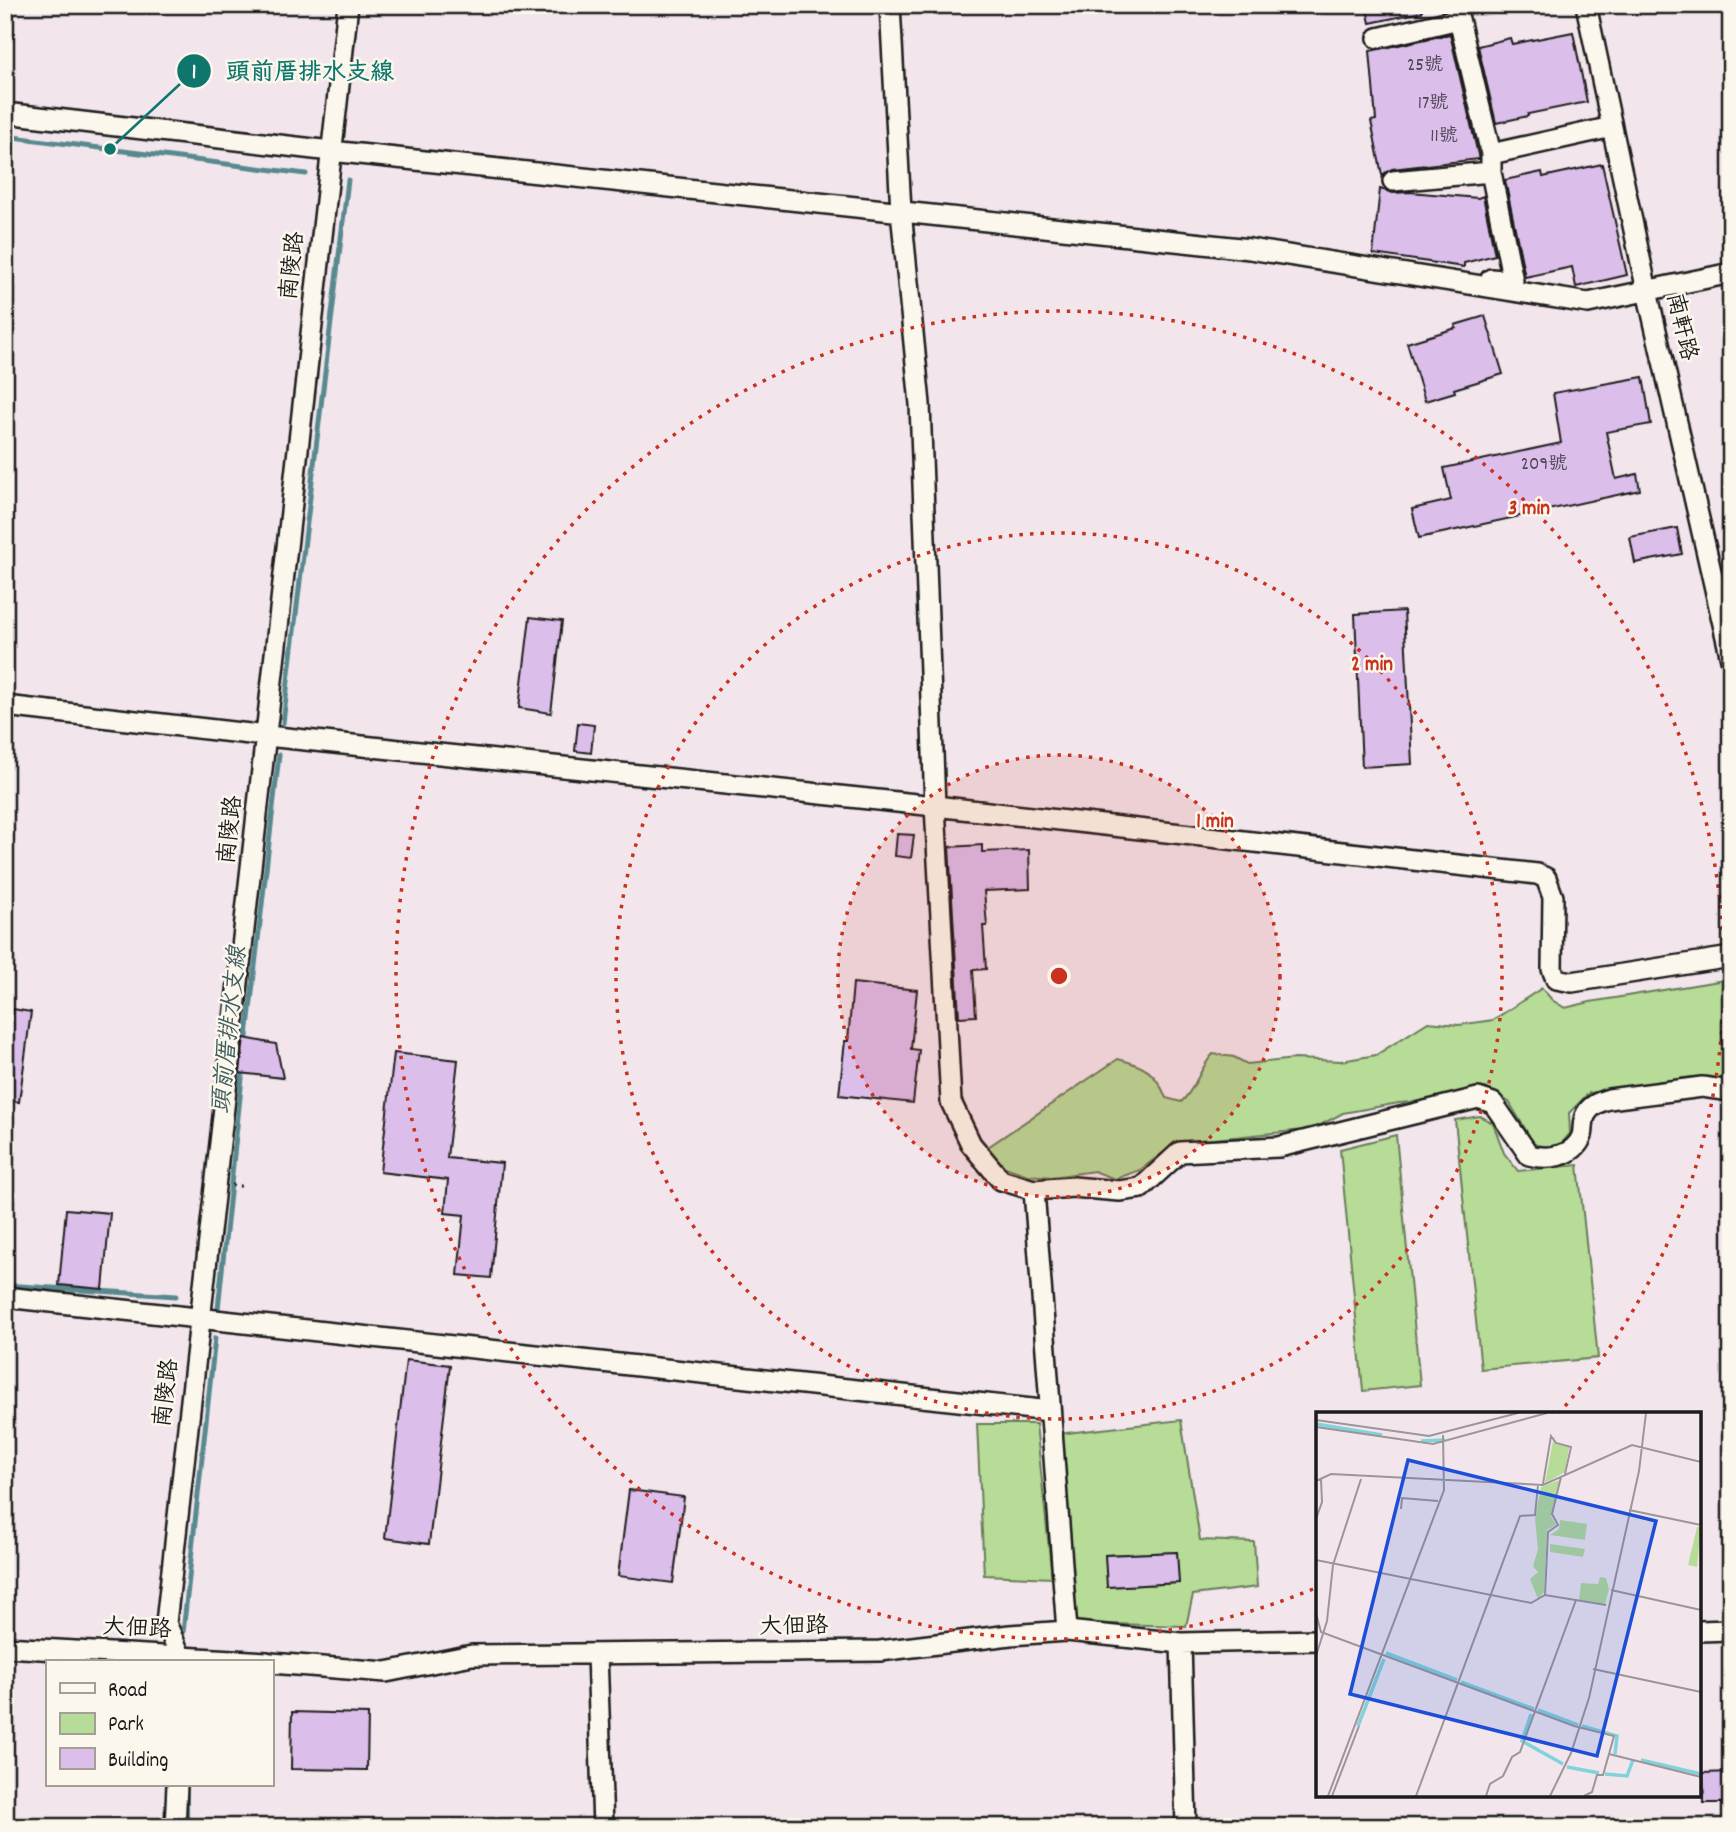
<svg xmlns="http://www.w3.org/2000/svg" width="1736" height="1832" viewBox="0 0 1736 1832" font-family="Dekko,'LXGW WenKai TC',sans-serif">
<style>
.green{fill:#b6dc98;stroke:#697c5a;stroke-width:2;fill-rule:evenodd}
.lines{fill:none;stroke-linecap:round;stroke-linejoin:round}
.stream{stroke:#59898e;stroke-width:5}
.building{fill:#dcbeeb;stroke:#1c1c1c;stroke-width:2}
.minor-casing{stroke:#1c1c1c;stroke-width:24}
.path{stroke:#1c1c1c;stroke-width:3.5;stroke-dasharray:2 5;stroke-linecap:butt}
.minor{stroke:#fbf7ec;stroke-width:19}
.ring{fill:none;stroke:#c8321e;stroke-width:3.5;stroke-dasharray:3.5 7}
.labels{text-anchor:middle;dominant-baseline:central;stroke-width:5;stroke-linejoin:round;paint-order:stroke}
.number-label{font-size:19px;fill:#4c4450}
.street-label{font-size:23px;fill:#1c1c1c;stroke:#fbf7ec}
.water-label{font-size:24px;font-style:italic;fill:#3f5c5e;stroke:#fbf7ec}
.inset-river{fill:none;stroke:#81d2da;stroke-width:3.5}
.inset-road{fill:none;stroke:#9c9599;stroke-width:2}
.view{fill:#1d4ed8;fill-opacity:0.15;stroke:#1d4ed8;stroke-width:3.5}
.inset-edge{fill:none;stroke:#1c1c1c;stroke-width:3.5}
.centre{fill:#c8321e;stroke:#fbf7ec;stroke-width:3.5}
.ring-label{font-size:21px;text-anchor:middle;font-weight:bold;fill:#c8321e;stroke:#fbf7ec;stroke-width:5;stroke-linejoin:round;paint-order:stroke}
.leader{fill:none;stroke:#0f766e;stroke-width:2.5}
.callout-dot{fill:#0f766e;stroke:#fbf7ec;stroke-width:2.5}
.mark-label{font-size:21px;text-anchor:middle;font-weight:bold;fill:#fff}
.callout-label{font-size:24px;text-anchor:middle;font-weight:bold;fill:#0f766e;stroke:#fbf7ec;stroke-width:5;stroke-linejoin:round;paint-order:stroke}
</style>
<rect width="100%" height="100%" fill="#f2e6ec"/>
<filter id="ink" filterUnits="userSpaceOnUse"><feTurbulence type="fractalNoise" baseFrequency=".0143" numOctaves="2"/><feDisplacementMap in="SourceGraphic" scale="14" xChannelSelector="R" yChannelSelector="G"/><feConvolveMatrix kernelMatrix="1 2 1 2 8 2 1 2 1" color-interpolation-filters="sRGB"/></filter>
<g filter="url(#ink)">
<!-- green -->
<path class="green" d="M1731,979v102l-87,5 -55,7 -20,20 1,20 -12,15 -22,-1 -27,-45 -23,-14 -50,12 -37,3 -56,10 -30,16 -137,14 -36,27 -25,9 -21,-8 -42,6 -24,-2 -26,-9 -14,-19 130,-88c27,7 38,13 48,39l15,4c15,-13 18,-33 32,-48l21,3 13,7 48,-5 46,2 35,-6 52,-33 31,3 34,-5 49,-32 10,12 13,8 25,-6z
M1480,1116l13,7 11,30 14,18 60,-6 20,193 -117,11 -26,-249z
M1396,1135l24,250 -57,6 -23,-242z
M1181,1420l19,120 54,2 3,45 -64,8 -7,31 -112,-3 -16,-189zM1177,1552l1,31 -70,4 -2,-32z
M977,1424h59l16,154 -68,-3z"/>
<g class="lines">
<!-- stream -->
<path class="stream" d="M5,136l301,38
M283,723l65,-543
M246,1045l33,-290
M5,1285l171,11
M218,1309l25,-241
M182,1642l33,-304
M186,1785l1,42"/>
</g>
<!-- building -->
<path class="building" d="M1366,5h56v7l-52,11z
M1573,32l14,70 -59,12v2l-32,7 -18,-77 32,-8 2,6z
M1450,34l29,125 -87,10 -10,6 -11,-54 5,-1 -6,-69z
M1602,164l25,111 -51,12 -4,-20 -47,10 -20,-97 37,-8 1,5z
M1380,189l13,4 17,-1 68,6 5,-2 12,59 -31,8v4l-91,-13z
M1485,316l18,58 -49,15 1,3 -30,9 -18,-58 49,-15 -1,-3z
M1643,377l8,47 -45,8 10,47 21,-5 3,16 -221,48 -7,-29 39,-9 -7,-32 117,-25 -8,-50z
M1677,528l5,26 -47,9 -5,-26z
M1404,611l8,153 -50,3 -7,-153z
M530,617l32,4 -11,92 -32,-5z
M578,723l16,2 -3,28 -16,-2z
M897,834l17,1 -3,23 -16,-2z
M982,845v7l47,-2 1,39 -46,2 3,35h-4l3,43 -13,1 3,46 -17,1 -10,-170z
M853,983l64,7 -6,59 8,1 -6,53 -74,-8 6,-54h3z
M13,1009l18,3 -12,90 -14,-2v-33z
M244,1038l32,6 7,34 -43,-5z
M394,1053l64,7 -11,98 55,5 -11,115 -33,-3 6,-60 -19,-2 3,-33 -68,-8z
M66,1209l44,4 -7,76 -44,-4z
M406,1360l44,5 -21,179 -44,-6z
M629,1490l55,7 -11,86 -55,-7z
M1177,1552l2,31 -72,4 -2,-32z
M292,1712l76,2 -1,56 -76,-1z
M1731,1772v31h-27l-1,-30z"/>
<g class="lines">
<!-- minor casing -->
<g class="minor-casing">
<path id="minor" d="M890,5l11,206 19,193 15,402 16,296 20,42 30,36 33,10 33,441
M1586,5l61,286 84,368
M1378,38l81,-19 32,135v18l22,109 -22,-2
M5,113l326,38 919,98 338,54 143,-30
M1491,154l121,-27
M1393,181l98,-9
M5,706l262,30 668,70 602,68 9,4 7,19 -1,72 4,10 16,3 159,-25
M1034,1190l39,-3 46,4 22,-3 39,-36 99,-5 199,-49 15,5 36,52c19,5 45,2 53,-19 2,-7 0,-15 4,-22 5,-9 13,-12 23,-15l93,-12 29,4
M5,1297l1045,114
M1699,1631l32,-1
M1181,1643l5,184
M5,1647l262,15
M597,1654l6,173
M181,1662v-5l-15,-34 182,-1618
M271,1663l115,9 86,-17 408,-4 130,-16 57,-4 114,12 137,-3
M175,1827l2,-42"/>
</g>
<!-- path -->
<path class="path" d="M232,1185l9,1"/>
<!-- minor -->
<use href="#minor" class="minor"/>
</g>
</g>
<!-- distance rings -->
<circle cx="1059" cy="976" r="221" fill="#c8321e" fill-opacity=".12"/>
<g class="ring">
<circle cx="1059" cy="976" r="221"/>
<circle cx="1059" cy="976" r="443"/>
<path d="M1313 1589A664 664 0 1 1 1560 1412"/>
</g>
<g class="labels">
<!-- number labels -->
<g class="number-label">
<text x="1425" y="66">25號</text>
<text x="1433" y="104">17號</text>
<text x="1444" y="137">11號</text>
<text x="1544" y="465">209號</text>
</g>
<!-- street labels -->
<g class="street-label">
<text transform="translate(294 266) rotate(-84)">南陵路</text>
<text transform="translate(1680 327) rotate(77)">南軒路</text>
<text transform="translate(232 830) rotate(-84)">南陵路</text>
<text transform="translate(168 1393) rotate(-83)">南陵路</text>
<text transform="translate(794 1628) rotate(-1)">大佃路</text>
<text transform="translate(137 1630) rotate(3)">大佃路</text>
</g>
<!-- water labels -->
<g class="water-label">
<text transform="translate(231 1030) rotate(-84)">頭前厝排水支線</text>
</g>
</g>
<!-- overview -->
<g transform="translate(1316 1412)">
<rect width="385" height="385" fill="#f2e6ec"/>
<path d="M238,24l2,8 13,3 -4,25 -20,11zM244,68l-9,36 5,9 -9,5 -3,62 -6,7 -8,-20 8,-7 -5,-6 5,-17 -3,-30 6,-32zM244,108l27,4 -2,16 -35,-5 9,-6zM381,115h4l-4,40 -9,-2zM234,132l35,5 -2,8 -33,-5zM284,165l6,1 3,11 -4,15 -26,-4 2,-17 17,1z" fill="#b6dc98"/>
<path class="inset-river" d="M0,12l66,11M105,29l24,-1M70,241l71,27M145,270l73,27M222,298l40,15M215,302l-9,27 41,23M42,314l26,-67M266,314l35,10 -2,18M325,348l60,14M251,355l32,6M289,362l22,2 6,-16"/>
<path class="inset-road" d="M0,8l113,16 89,-23M0,15l117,17 114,-31M0,69l15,-7 212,11 89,-40 69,17M227,72l8,-48 5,7 15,4 -6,27M85,97l1,-11 36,3M313,98l72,15M0,107l6,-17 -1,-23M0,148l215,43 14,-8 61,10M295,178l90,20M229,183l3,-63 10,-7 -6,-11 9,-37M0,201l5,19 253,94 40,10 -5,18 92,23M0,244l11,-35 6,-56 28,-86M277,257l108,23M12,384l116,-306 -1,-55M16,384l27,-70M100,384l104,-280 15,-1 3,-30M170,384l4,-12 13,-8 9,-19 8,-5 56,-152M234,384l21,-43 18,-55 50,-227 7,-58M268,384l8,-4 5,-17h6l6,-21"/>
<path class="view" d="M92,48l248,61 -59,235 -247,-62z"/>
<rect width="385" height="385" class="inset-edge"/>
</g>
<circle cx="1059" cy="976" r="10" class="centre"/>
<g class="ring-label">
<text x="1529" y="514">3 min</text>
<text x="1372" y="670">2 min</text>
<text x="1215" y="827">1 min</text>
</g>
<!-- callouts -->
<path class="leader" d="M110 149L194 71"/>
<g class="callout-dot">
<circle cx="110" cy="149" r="7"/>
<circle cx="194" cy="71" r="18"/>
</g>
<g class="mark-label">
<text x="194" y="78">1</text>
</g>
<g class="callout-label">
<text x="310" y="79">頭前厝排水支線</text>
</g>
<!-- margin -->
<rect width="1736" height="1832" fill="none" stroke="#fbf7ec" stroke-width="28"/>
<rect x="14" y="14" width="1708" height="1804" fill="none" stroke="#1c1c1c" stroke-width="2.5" filter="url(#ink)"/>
<!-- legend -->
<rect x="46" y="1660" width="228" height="126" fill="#fbf7ec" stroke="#a29f99" stroke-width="2"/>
<rect x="60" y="1683" width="35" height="10" fill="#fbf7ec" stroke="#a29f99" stroke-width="2"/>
<text x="108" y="1696" font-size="21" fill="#1c1c1c">Road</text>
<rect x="60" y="1713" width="35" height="21" fill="#b6dc98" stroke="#a29f99" stroke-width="2"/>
<text x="108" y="1730" font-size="21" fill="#1c1c1c">Park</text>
<rect x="60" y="1748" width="35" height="21" fill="#dcbeeb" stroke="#a29f99" stroke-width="2"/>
<text x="108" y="1766" font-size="21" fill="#1c1c1c">Building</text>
</svg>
